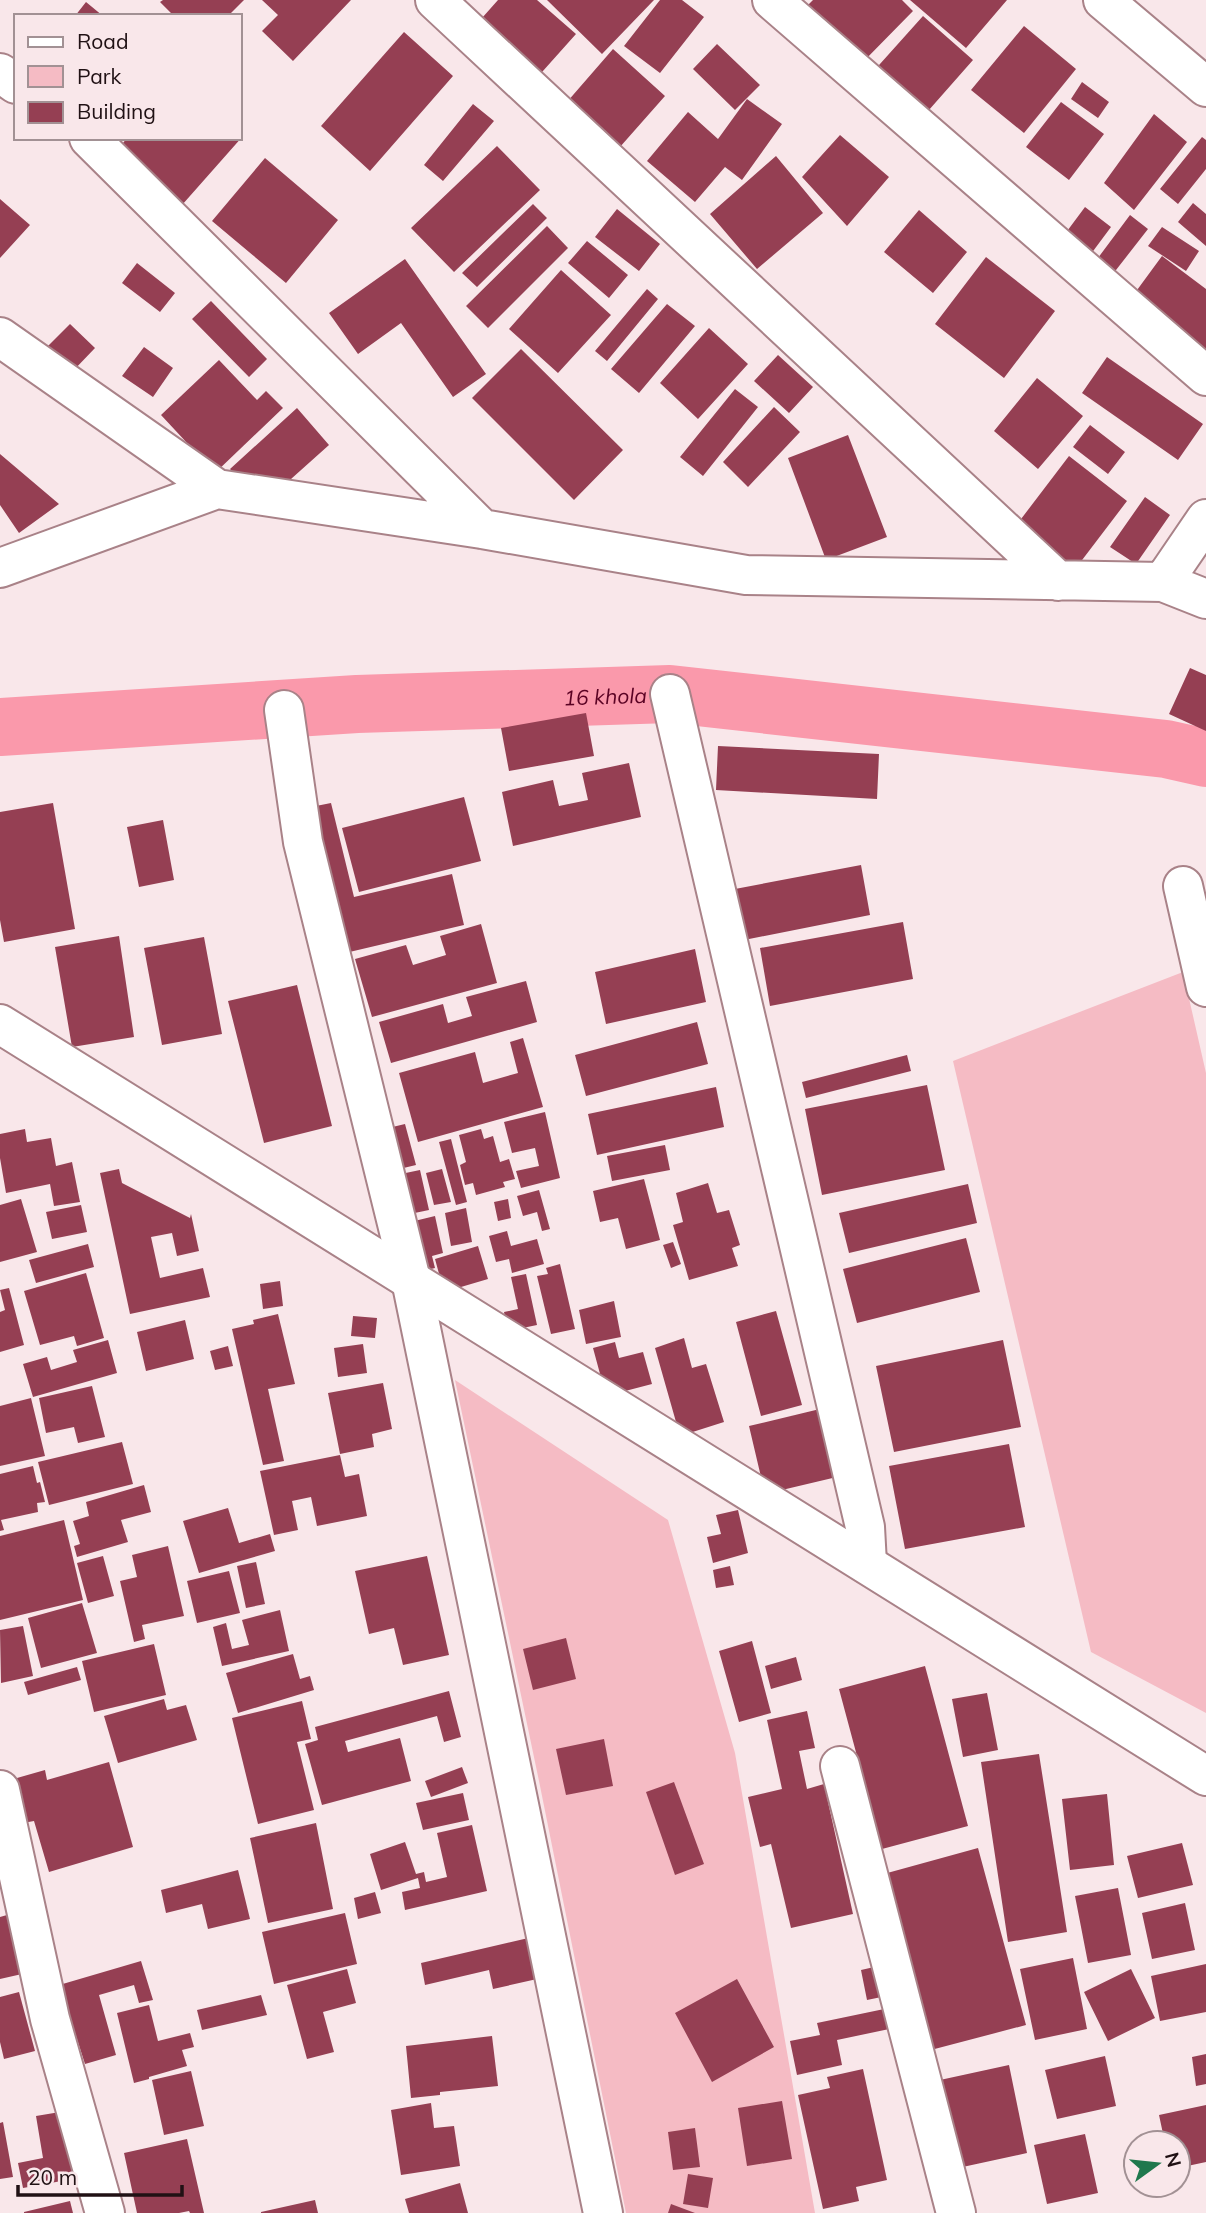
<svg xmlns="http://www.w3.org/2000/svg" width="1206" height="2213" viewBox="0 0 1206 2213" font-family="Mulish,sans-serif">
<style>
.green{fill:#f5bbc4}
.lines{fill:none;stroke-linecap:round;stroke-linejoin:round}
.canal{stroke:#fa99ab;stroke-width:58}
.building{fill:#953f53}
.minor-casing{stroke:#a98288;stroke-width:42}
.tertiary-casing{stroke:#a98288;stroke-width:42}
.minor{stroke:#fff;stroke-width:38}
.tertiary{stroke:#fff;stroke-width:38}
.labels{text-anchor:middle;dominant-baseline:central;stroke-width:7;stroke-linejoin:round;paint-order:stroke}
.water-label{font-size:21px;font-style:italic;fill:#5a0223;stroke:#f9e7ea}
</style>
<rect width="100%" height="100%" fill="#f9e7ea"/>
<!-- green -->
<path class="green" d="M1183,972l23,101v640l-115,-61 -138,-591z
M455,1380l213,140 67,233 80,460h-189l-87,-432z"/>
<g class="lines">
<!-- canal -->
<path class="canal" id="s1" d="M0,727l357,-23 313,-10 496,55 40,9"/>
</g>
<!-- building -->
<path class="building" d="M163,0h81l-16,16h-54l-14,-14z
M262,0h89l-58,61 -31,-30 16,-16z
M498,0h39l39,34 -42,47 -60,-54z
M547,0h107l-52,54z
M660,0h22l22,17 -44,56 -36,-27z
M813,0h89l11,11 -53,54 -55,-57z
M910,0h97l-41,48z
M86,2l17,14h-28z
M923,16l50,44 -52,59 -50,-45z
M1024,26l52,43 -52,64 -53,-43z
M404,32l49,44 -83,95 -49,-45z
M717,44l43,41 -25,25 -42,-41z
M613,49l52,47 -53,60 -52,-46z
M1082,82l27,20 -11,16 -27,-19z
M747,99l35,25 -40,56 -17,-13 -30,35 -48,-41 41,-49 30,27z
M1061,102l43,32 -35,46 -43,-33z
M473,104l21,17 -51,60 -19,-16z
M1154,114l33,28 -53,68 -30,-27z
M240,134l3,2 -61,69 -63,-57 8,-10h113z
M840,135l49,42 -42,49 -45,-49z
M1202,137l4,3v29l-28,35 -18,-15z
M497,146l43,44 -86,82 -43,-44z
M776,156l47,57 -66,56 -47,-55z
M265,158l73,62 -52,63 -74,-62z
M0,199l30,26 -30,33z
M1193,203l13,11v32l-28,-24z
M533,204l14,14 -70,69 -15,-14z
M1085,207l26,20 -29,39 -26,-20z
M617,209l43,35 -21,27 -44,-34z
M919,210l48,42 -34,41 -49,-41z
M1130,215l18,14 -39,50 -17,-13z
M547,226l21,22 -80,80 -22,-22z
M1162,227l37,24 -13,20 -38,-25z
M587,241l41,34 -19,23 -41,-35z
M1162,256l44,33v68l-77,-56z
M986,257l69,54 -51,67 -69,-54z
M405,259l81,115 -33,23 -52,-74 -43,31 -29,-41z
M137,263l38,30 -15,19 -38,-29z
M561,270l50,45 -53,58 -49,-44z
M647,289l11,10 -51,62 -12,-10z
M211,301l56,58 -18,18 -57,-58z
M667,304l28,22 -56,67 -28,-24z
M70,324l25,24 -23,24 -25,-25z
M709,328l39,36 -50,55 -38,-36z
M144,347l29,21 -20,29 -31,-21z
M521,349l102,101 -49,50 -102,-102z
M778,355l35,32 -24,26 -35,-32z
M1107,357l96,67 -25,36 -96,-67z
M219,360l38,40 9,-9 17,17 -68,65 -54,-58z
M1037,378l46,38 -45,53 -44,-38z
M735,389l23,18 -55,69 -23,-19z
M774,407l26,25 -52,55 -25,-25z
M297,408l32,37 -57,51 -27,-10 -15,-17z
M1090,425l35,27 -17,22 -35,-27z
M848,435l39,102 -61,23 -38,-102z
M0,454l59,50 -40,29 -19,-28z
M1069,456l58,45 -51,67 -58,-45z
M1145,497l25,18 -34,49 -26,-17z
M1190,668l16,7v56l-37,-17z
M586,713l8,43 -85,15 -8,-43z
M718,746l161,8 -2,45 -161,-9z
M629,763l12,54 -128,29 -11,-54 51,-12 6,26 29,-6 -6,-27z
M464,797l17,64 -122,31 -17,-64z
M53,803l22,126 -71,13 -4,-22v-108z
M331,803l23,94 98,-23 12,51 -123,29 -35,-146z
M163,820l11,60 -35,7 -12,-60z
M861,865l9,50 -126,25 -9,-51z
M903,922l10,57 -143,27 -10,-58z
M481,924l16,59 -125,34 -17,-58 51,-14 7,20 33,-10 -6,-19z
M119,936l15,101 -62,10 -17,-100z
M204,937l18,97 -60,11 -18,-97z
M695,949l11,53 -100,22 -11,-52z
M526,981l11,41 -146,41 -12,-41 64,-18 5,19 24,-7 -6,-19z
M297,985l35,141 -68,17 -36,-142z
M697,1022l11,42 -122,32 -11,-41z
M523,1038l20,69 -125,35 -19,-69 76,-21 8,31 35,-10 -8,-31z
M907,1055l4,16 -105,27 -4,-16z
M927,1085l18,85 -123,25 -17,-86z
M716,1087l8,40 -127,28 -9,-41z
M545,1112l15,66 -39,10 -5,-17 23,-5 -4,-18 -23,5 -8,-31z
M405,1124l11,41 -25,6 -11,-41z
M25,1129l2,13 24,-4 5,28 16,-4 8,40 -26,4 -4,-22 -44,9 -6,-35v-24z
M481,1129l3,10 9,-3 7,26 9,-3 6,20 -12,3 2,5 -29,8 -3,-12 -8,2 -5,-20 6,-3 -7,-27z
M451,1139l16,63 -11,3 -17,-63z
M665,1145l5,25 -58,11 -5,-25z
M119,1169l3,14 68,35 1,-4 8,37 -22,5 -5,-23 -21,4 9,41 43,-10 7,29 -80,17 -30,-141z
M442,1169l9,33 -17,3 -8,-32z
M420,1170l9,40 -24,5 -9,-40z
M644,1179l16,61 -34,9 -8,-31 -18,4 -7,-31z
M708,1183l9,30 12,-3 11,35 -8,3 6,18 -49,14 -16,-55 10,-3 -7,-29z
M968,1184l9,39 -128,30 -10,-40z
M539,1190l11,39 -8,2 -5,-19 -14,4 -6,-20z
M21,1199l16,53 -37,10v-57z
M508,1199l3,19 -13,3 -4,-19z
M81,1205l6,27 -35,7 -6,-27z
M466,1208l6,34 -21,4 -6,-33z
M435,1216l8,37 -11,3 3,12 -25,6 -12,-49z
M507,1231l4,15 26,-7 7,25 -32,9 -3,-14 -13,3 -7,-26z
M966,1238l14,54 -123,31 -14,-54z
M673,1242l8,22 -10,4 -8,-23z
M88,1244l6,23 -58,16 -7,-23z
M478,1246l10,33 -44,13 -9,-33z
M560,1264l15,65 -24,5 -14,-58 11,-2 -2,-6z
M86,1273l18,65 -27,8 -3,-10 -34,9 -16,-54z
M526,1274l11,51 -29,6 -4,-19 14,-3 -7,-32z
M280,1281l3,25 -20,3 -3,-25z
M9,1288l15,57 -24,7v-40l5,-2 -5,-20z
M614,1301l7,36 -35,7 -7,-34z
M776,1311l26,94 -41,11 -25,-94z
M278,1314l17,70 -27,5 16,72 -21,4 -31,-136 22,-5 -1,-4z
M353,1316l24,2 -2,20 -24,-2z
M185,1320l9,39 -48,12 -9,-39z
M684,1338l8,30 14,-4 18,58 -44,14 -25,-88z
M108,1340l9,33 -84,24 -10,-33 24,-7 4,13 26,-8 -4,-12z
M1003,1340l18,87 -127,25 -18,-86z
M615,1342l4,16 24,-6 9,32 -46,12 -13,-48z
M363,1344l4,29 -29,4 -4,-29z
M228,1346l5,20 -18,4 -5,-19z
M383,1383l9,46 -20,5 2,13 -34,7 -12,-61z
M92,1386l13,51 -27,6 -4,-16 -28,6 -7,-35z
M31,1398l14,58 -45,10v-60z
M824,1408l17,68 -76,18 -16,-68z
M122,1442l11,42 -84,21 -11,-43z
M1009,1444l16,83 -120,22 -16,-83z
M340,1455l5,22 14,-3 8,42 -50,10 -6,-29 -19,4 6,29 -24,5 -14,-64z
M33,1466l4,17 3,-1 5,20 -8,1 1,9 -37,8 3,10 -4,1v-57z
M144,1485l7,27 -30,8 7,22 -51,15 -3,-11 6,-2 -7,-23 16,-5 -3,-14z
M228,1508l11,35 31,-9 5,17 -76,22 -16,-52z
M738,1510l10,43 -35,10 -6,-26 14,-3 -5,-19z
M64,1520l19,80 -83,20v-84z
M168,1546l16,70 -42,9 3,14 -11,3 -14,-61 17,-4 -5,-22z
M103,1556l11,40 -26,7 -11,-40z
M427,1556l22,99 -46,10 -9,-37 -25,6 -14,-63z
M256,1562l9,42 -19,4 -9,-42z
M730,1566l4,19 -18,3 -3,-18z
M229,1571l11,42 -43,10 -10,-42z
M82,1603l15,50 -56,15 -13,-50z
M280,1610l9,41 -67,15 -9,-39 13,-4 6,26 17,-4 -7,-25z
M23,1626l10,50 -32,7 -1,-53z
M566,1638l10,41 -43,11 -10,-41z
M752,1641l19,72 -32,9 -20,-71z
M154,1644l12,51 -72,17 -12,-51z
M293,1654l7,25 10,-3 4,14 -76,23 -12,-40z
M796,1657l6,23 -31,9 -6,-23z
M925,1666l43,160 -86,23 -43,-160z
M77,1667l4,13 -53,15 -4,-13z
M449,1691l12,46 -17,5 -7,-26 -92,25 3,11 52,-14 11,43 -89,24 -17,-61 13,-4 -3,-13z
M987,1693l11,57 -35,7 -11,-58z
M164,1699l3,11 19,-5 11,35 -79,23 -14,-47z
M302,1701l9,38 -14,3 17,68 -56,14 -26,-106z
M807,1711l8,37 -16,3 8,38 17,-5 29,130 -62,14 -20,-84 -11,3 -12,-50 34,-8 -15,-69z
M604,1739l9,47 -47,9 -10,-46z
M1039,1754l28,178 -59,10 -27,-180z
M109,1762l24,85 -84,25 -15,-51 -11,2 -13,-43 35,-10 2,10z
M462,1767l6,16 -37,14 -6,-16z
M674,1782l30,82 -29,11 -29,-83z
M463,1793l6,27 -46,10 -7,-27z
M1107,1794l7,71 -44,5 -8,-71z
M316,1823l17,86 -65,14 -18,-85z
M472,1825l15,66 -82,19 -3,-18 18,-4 -2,-10 -37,12 -11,-36 35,-12 11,32 8,-2 2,10 21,-5 -10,-44z
M1182,1843l11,42 -55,13 -11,-42z
M978,1848l48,177 -99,26 -47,-176z
M238,1870l12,49 -42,10 -6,-25 -36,9 -5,-23z
M1118,1888l13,67 -43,8 -13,-67z
M375,1892l6,21 -23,6 -4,-21z
M1185,1903l10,47 -43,9 -10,-46z
M345,1913l12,51 -83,20 -12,-52z
M7,1915l15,59 -22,5v-62z
M537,1936l9,41 -53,12 -4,-19 -64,15 -4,-22z
M1073,1958l14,71 -52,11 -15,-71z
M141,1961l12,39 -14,3 -5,-18 -35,10 17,60 -31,9 -10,-31 -12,4 -14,-49z
M1206,1964v48l-46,9 -9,-45z
M883,1965l8,30 -24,5 -6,-30z
M347,1969l9,34 -33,9 11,40 -27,7 -20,-74z
M1131,1969l24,49 -47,23 -24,-49z
M737,1979l37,68 -62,35 -37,-69z
M19,1992l16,59 -31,8 -4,-17v-45z
M261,1995l6,20 -65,15 -5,-20z
M149,2005l9,36 32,-8 4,14 -12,3 5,16 -38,11v2l-15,4 -17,-70z
M889,2008l5,20 -57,12 5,25 -45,10 -7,-34 30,-6 -3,-12z
M492,2036l6,50 -58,6v3l-29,3 -5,-52z
M1206,2054v30l-10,2 -4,-29z
M1105,2056l11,50 -59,13 -12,-49z
M1009,2065l18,88 -69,15 -18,-88z
M863,2069l24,111 -31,7 3,14 -36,8 -25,-114 32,-7 -3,-11z
M191,2071l13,55 -40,9 -12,-55z
M782,2101l10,58 -45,7 -9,-58z
M431,2103l3,25 20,-2 6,40 -59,9 -10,-65z
M1206,2105v57l-28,6v-25h-13l-6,-28z
M66,2111l12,67 -55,10 -5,-25 25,-5 -7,-42z
M3,2122l10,55 -13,2v-56z
M695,2128l5,39 -27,3 -5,-38z
M1085,2134l13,59 -51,11 -13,-59z
M187,2139l17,74h-14l-1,-2 -10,2h-42l-13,-60z
M688,2174l25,4 -5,30 -25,-4z
M460,2183l8,30h-59l-4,-14z
M315,2200l3,13h-57v-1z
M70,2201l3,12h-49v-1z
M671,2204l24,9h-27z"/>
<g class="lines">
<!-- minor casing -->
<g class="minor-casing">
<path id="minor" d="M435,0l623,581
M772,0l434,376
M1103,0l103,87
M0,73l16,11
M89,138l393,391
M0,337l217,152
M0,568l217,-79 265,40 264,46 417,7 43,-63
M1163,582l43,17
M670,694l195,833 2,37
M284,710l19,132 108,438 192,933
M1183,886l23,101
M840,1766l116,447
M0,1790l50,229 55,194"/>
</g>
<!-- tertiary casing -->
<g class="tertiary-casing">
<path id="tertiary" d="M0,1024l1206,752"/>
</g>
<!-- minor -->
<use href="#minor" class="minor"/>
<!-- tertiary -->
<use href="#tertiary" class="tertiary"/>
</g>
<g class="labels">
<!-- water labels -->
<g class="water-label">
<text stroke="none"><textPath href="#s1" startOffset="606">16 khola</textPath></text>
</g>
</g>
<!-- legend -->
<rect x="14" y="14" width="228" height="126" fill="#f9e7ea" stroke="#a29194" stroke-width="2"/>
<rect x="28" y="37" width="35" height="10" fill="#ffffff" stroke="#a29194" stroke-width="2"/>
<text x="77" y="49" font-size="21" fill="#201114">Road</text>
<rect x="28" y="66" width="35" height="21" fill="#f5bbc4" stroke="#a29194" stroke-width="2"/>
<text x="77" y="84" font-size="21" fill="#201114">Park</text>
<rect x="28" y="102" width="35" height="21" fill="#953f53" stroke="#a29194" stroke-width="2"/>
<text x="77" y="119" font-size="21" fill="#201114">Building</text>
<!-- north arrow -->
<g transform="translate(1157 2164) rotate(75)"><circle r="33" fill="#f9e7ea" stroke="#a29194" stroke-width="2"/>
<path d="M0-5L12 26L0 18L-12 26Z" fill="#1f784d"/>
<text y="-10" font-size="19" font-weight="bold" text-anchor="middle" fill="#201114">N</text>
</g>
<!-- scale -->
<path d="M18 2185v10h164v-10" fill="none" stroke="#201114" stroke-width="3.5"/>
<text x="28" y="2185" font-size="21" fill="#201114" stroke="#f9e7ea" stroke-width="5" paint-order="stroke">20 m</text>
</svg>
